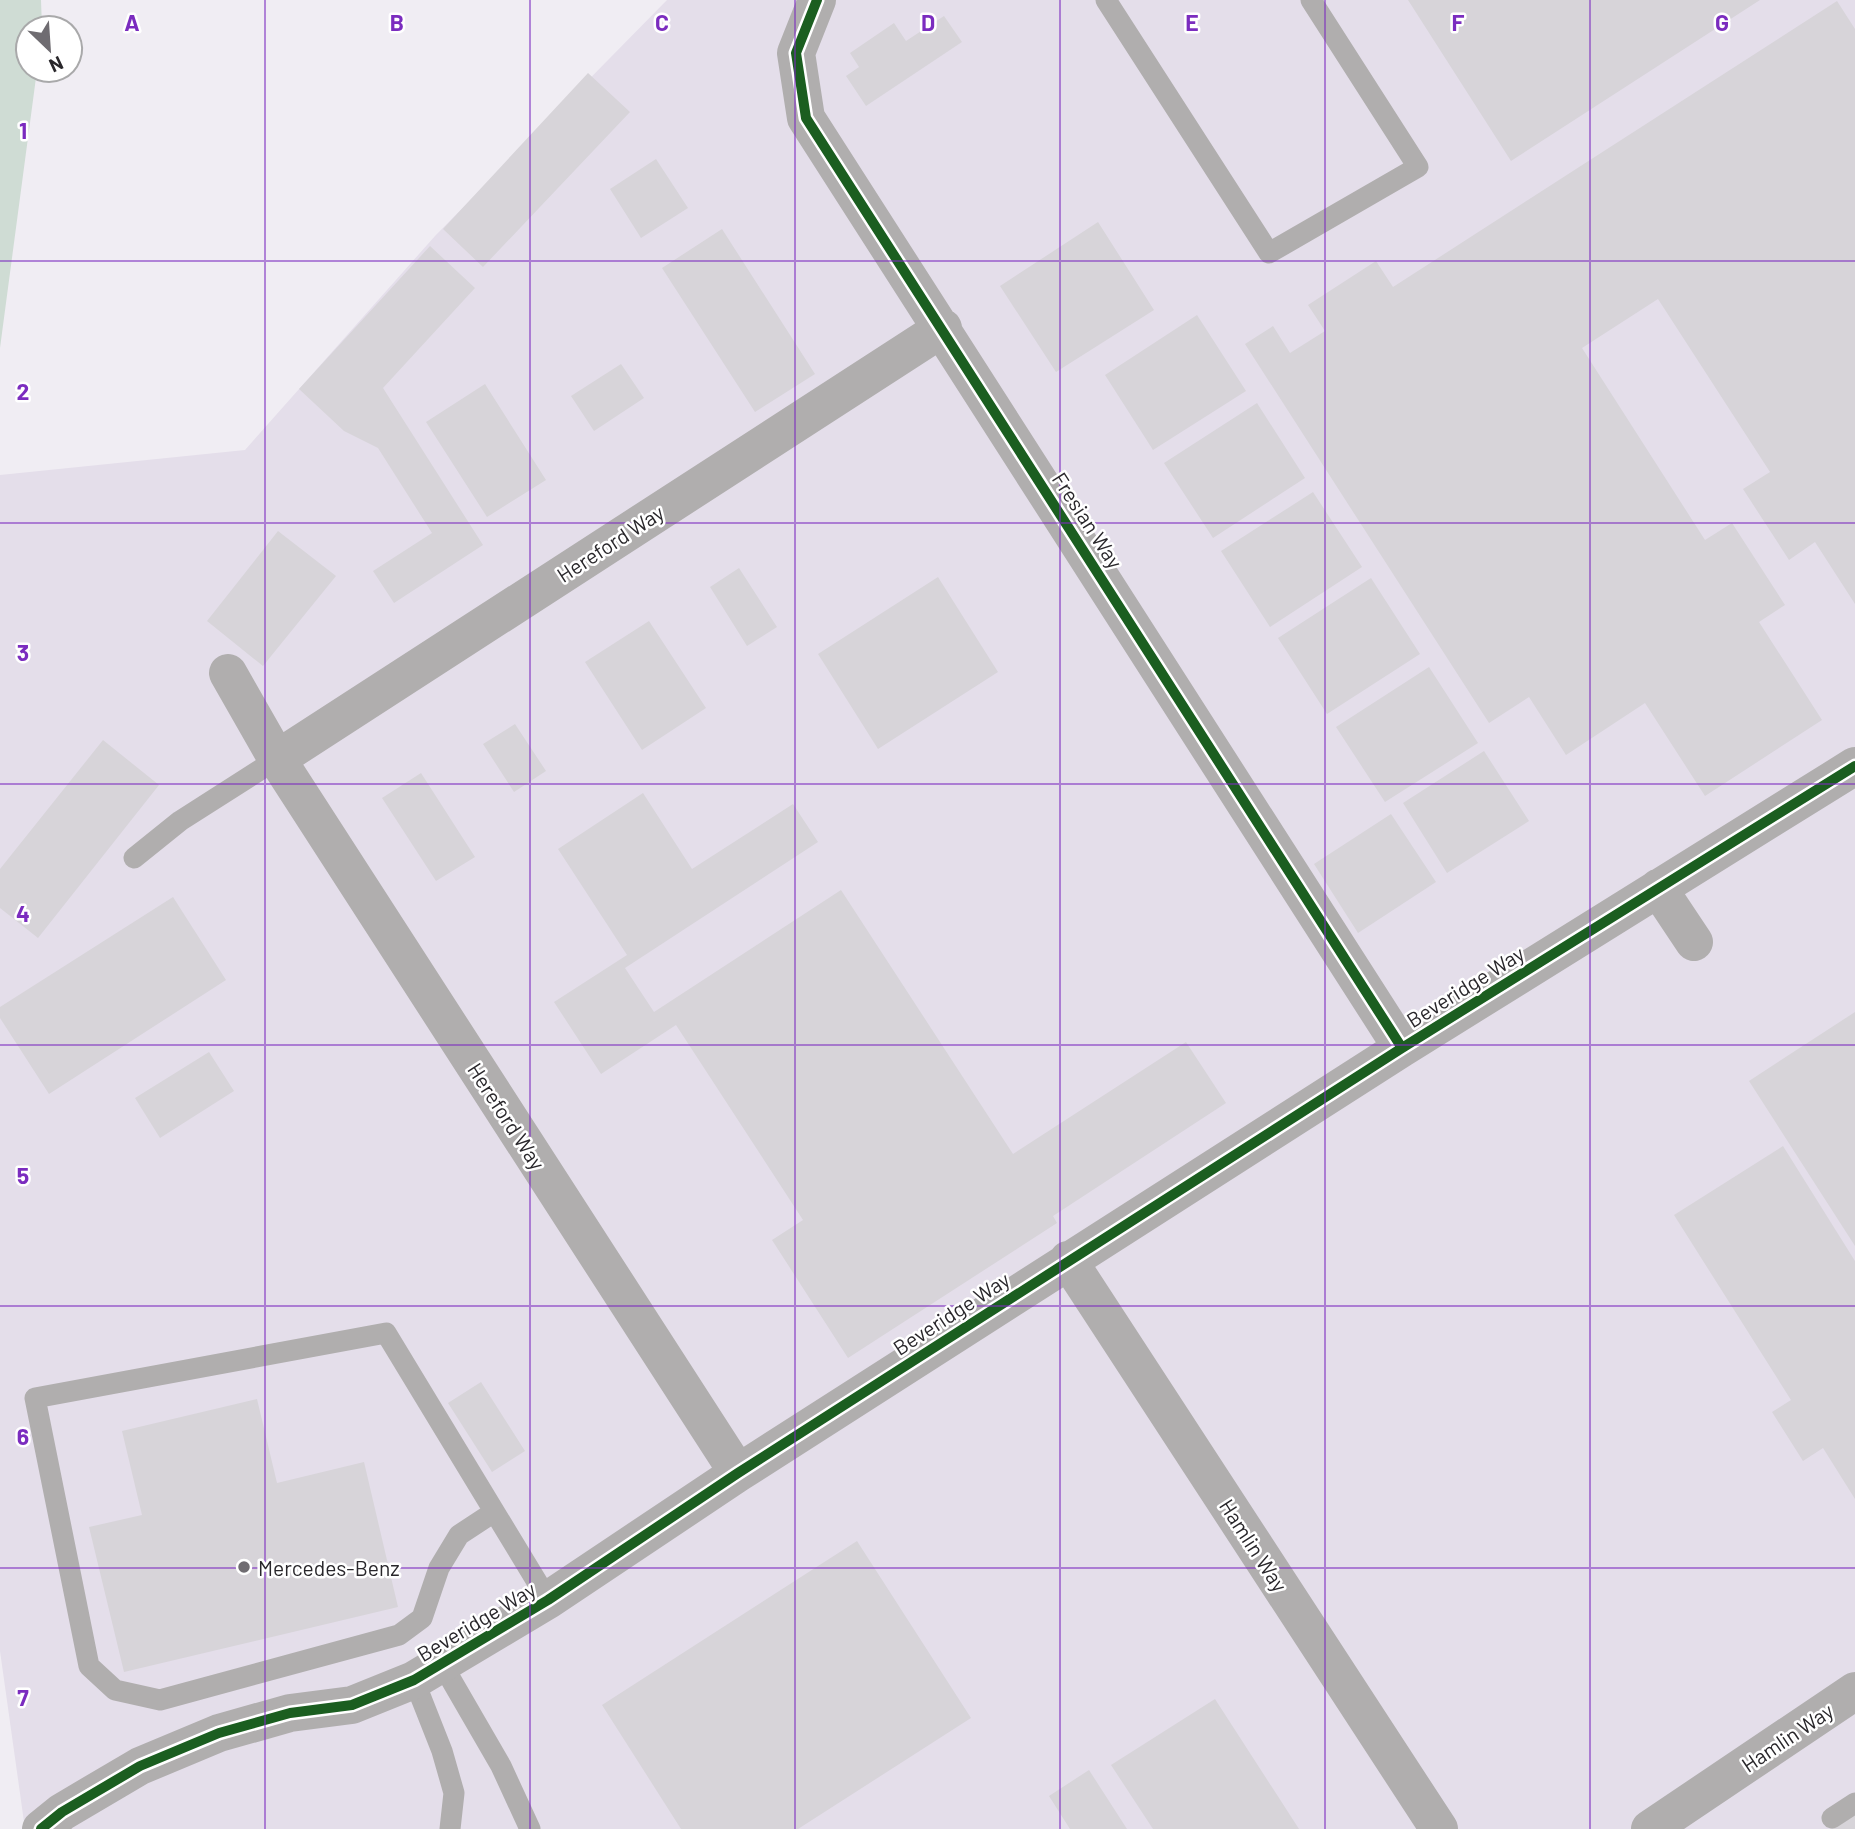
<svg xmlns="http://www.w3.org/2000/svg" width="1855" height="1829" viewBox="0 0 1855 1829" font-family="Barlow,sans-serif">
<style>
.built{fill:#e4deea}
.green{fill:#cfdcd4}
.building{fill:#d7d4d9}
.lines{fill:none;stroke-linecap:round;stroke-linejoin:round}
.service{stroke:#b0aeae;stroke-width:21}
.minor{stroke:#b0aeae;stroke-width:38}
.cycleway-casing{stroke:#fff;stroke-width:15}
.cycleway{stroke:#1b5e20;stroke-width:10}
.grid{fill:none;stroke:#7b2cbf;stroke-width:2;stroke-opacity:0.55}
.poi-dot{fill:#6f6c71;stroke:#fff;stroke-width:2.5}
.labels{text-anchor:middle;dominant-baseline:central;stroke-width:5;stroke-linejoin:round;paint-order:stroke}
.street-label{font-size:21px;fill:#29272b;stroke:#fff}
.poi-label{font-size:21px;fill:#29272b;stroke:#fff;text-anchor:start}
.grid-label{font-size:23px;text-anchor:middle;font-weight:bold;fill:#7b2cbf;stroke:#fff;stroke-width:5;stroke-linejoin:round;paint-order:stroke}
</style>
<rect width="100%" height="100%" fill="#f0edf3"/>
<!-- built -->
<path class="built" d="M667,0h1188v1829h-1830l-25,-178v-1176l245,-25 190,-214z"/>
<!-- green -->
<path class="green" d="M0,0h41l1,28h-14v42h9l-37,278z"/>
<!-- building -->
<path class="building" d="M1408,0h352l-249,161z
M1837,1l18,28v575l-40,-62 -26,18 -46,-71 27,-17 -112,-173 -76,49 123,192 27,-17 53,82 -26,17 63,98 -117,76 -60,-93 -79,52 -37,-58 -40,26 -244,-379 28,-18 17,27 35,-22 -17,-26 68,-44 17,26z
M944,16l18,26 -96,64 -20,-30 13,-9 -9,-14 44,-30 12,18z
M588,73l42,39 -147,155 -40,-38z
M656,159l32,49 -47,30 -31,-49z
M1098,222l56,88 -98,62 -56,-86z
M722,229l93,145 -60,38 -93,-144z
M430,246l45,42 -92,100 100,157 -89,58 -21,-32 59,-38 -54,-85 -34,-17 -45,-42z
M1197,315l49,76 -93,59 -48,-75z
M621,364l23,34 -50,33 -23,-35z
M485,384l61,96 -59,37 -61,-95z
M1257,403l48,75 -92,60 -49,-75z
M1313,492l49,75 -92,60 -49,-76z
M278,531l58,45 -73,90 -56,-45z
M739,568l38,59 -30,19 -37,-59z
M938,577l60,95 -120,77 -60,-95z
M1371,578l49,76 -93,60 -49,-76z
M649,621l57,87 -64,42 -57,-88z
M1429,667l49,76 -93,59 -49,-75z
M515,724l31,47 -32,21 -31,-48z
M103,740l56,45 -121,153 -38,-30v-39z
M1484,751l45,70 -82,52 -44,-70z
M421,773l54,84 -39,24 -54,-83z
M643,793l49,76 101,-65 25,38 -193,126 29,44 187,-122 172,264 173,-112 40,61 -173,113 4,7 -209,135 -76,-118 31,-20 -127,-195 -75,49 -47,-72 73,-47 -69,-106z
M1391,814l45,68 -78,51 -44,-69z
M173,897l53,83 -177,114 -49,-76v-11z
M1855,1012v234l-106,-165z
M209,1052l25,39 -74,47 -25,-40z
M1783,1146l72,115v238l-32,-51 -20,13 -31,-49 19,-12 -117,-185z
M481,1382l44,69 -33,21 -44,-69z
M257,1399l20,84 87,-21 34,145 -274,65 -35,-145 53,-12 -20,-84z
M857,1541l114,177 -173,111h-117l-79,-124z
M1215,1699l84,130h-146l-42,-64z
M1089,1770l38,59h-57l-21,-33z
M1855,1814v15h-24z"/>
<g class="lines">
<!-- service -->
<path class="service" d="M1106,0l163,253 149,-86 -107,-167
M134,858l46,-37 97,-62
M494,1512l-35,23 -20,33 -17,50 -23,17 -239,65 -45,-10 -26,-24 -54,-268 351,-65 162,267
M442,1664l59,102 29,63
M414,1680l28,71 12,42 -4,36
M1832,1818l23,-15"/>
<!-- minor -->
<path class="minor" d="M817,0l-21,53 10,65 596,930
M228,673l49,86 461,714
M277,759l666,-431
M1658,888l36,54
M1068,1260l371,569
M41,1829l21,-17 78,-46 79,-33 71,-20 62,-8 62,-25 134,-80 190,-127 664,-425 453,-282
M1650,1829l205,-138"/>
<!-- cycleway casing -->
<g class="cycleway-casing">
<path id="cycleway" d="M817,0l-21,53 10,65 596,930
M41,1829l21,-17 78,-46 79,-33 71,-20 62,-8 62,-25 134,-80 190,-127 664,-425 453,-282"/>
</g>
<!-- cycleway -->
<use href="#cycleway" class="cycleway"/>
</g>
<!-- grid -->
<path class="grid" d="M265,0v1829M530,0v1829M795,0v1829M1060,0v1829M1325,0v1829M1590,0v1829M0,261h1855M0,523h1855M0,784h1855M0,1045h1855M0,1306h1855M0,1568h1855"/>
<!-- markers -->
<circle class="poi-dot" cx="244" cy="1567" r="7"/>
<g class="labels">
<!-- street labels -->
<g class="street-label">
<text transform="translate(1088 520) rotate(57)">Fresian Way</text>
<text transform="translate(610 543) rotate(-33)">Hereford Way</text>
<text transform="translate(1465 986) rotate(-32)">Beveridge Way</text>
<text transform="translate(507 1116) rotate(57)">Hereford Way</text>
<text transform="translate(951 1313) rotate(-33)">Beveridge Way</text>
<text transform="translate(1254 1545) rotate(57)">Hamlin Way</text>
<text transform="translate(476 1621) rotate(-31)">Beveridge Way</text>
<text transform="translate(1787 1737) rotate(-34)">Hamlin Way</text>
</g>
<!-- poi labels -->
<g class="poi-label">
<text x="258" y="1567">Mercedes-Benz</text>
</g>
</g>
<g class="grid-label">
<text x="132" y="31">A</text>
<text x="397" y="31">B</text>
<text x="662" y="31">C</text>
<text x="928" y="31">D</text>
<text x="1192" y="31">E</text>
<text x="1458" y="31">F</text>
<text x="1722" y="31">G</text>
<text x="23" y="139">1</text>
<text x="23" y="400">2</text>
<text x="23" y="661">3</text>
<text x="23" y="922">4</text>
<text x="23" y="1184">5</text>
<text x="23" y="1445">6</text>
<text x="23" y="1706">7</text>
</g>
<!-- north arrow -->
<g transform="translate(49 49) rotate(155)"><circle r="33" fill="#ffffff" stroke="#a9a9aa" stroke-width="2"/>
<path d="M0-5L12 26L0 18L-12 26Z" fill="#6f6c71"/>
<text y="-10" font-size="19" font-weight="bold" text-anchor="middle" fill="#29272b">N</text>
</g>
</svg>
